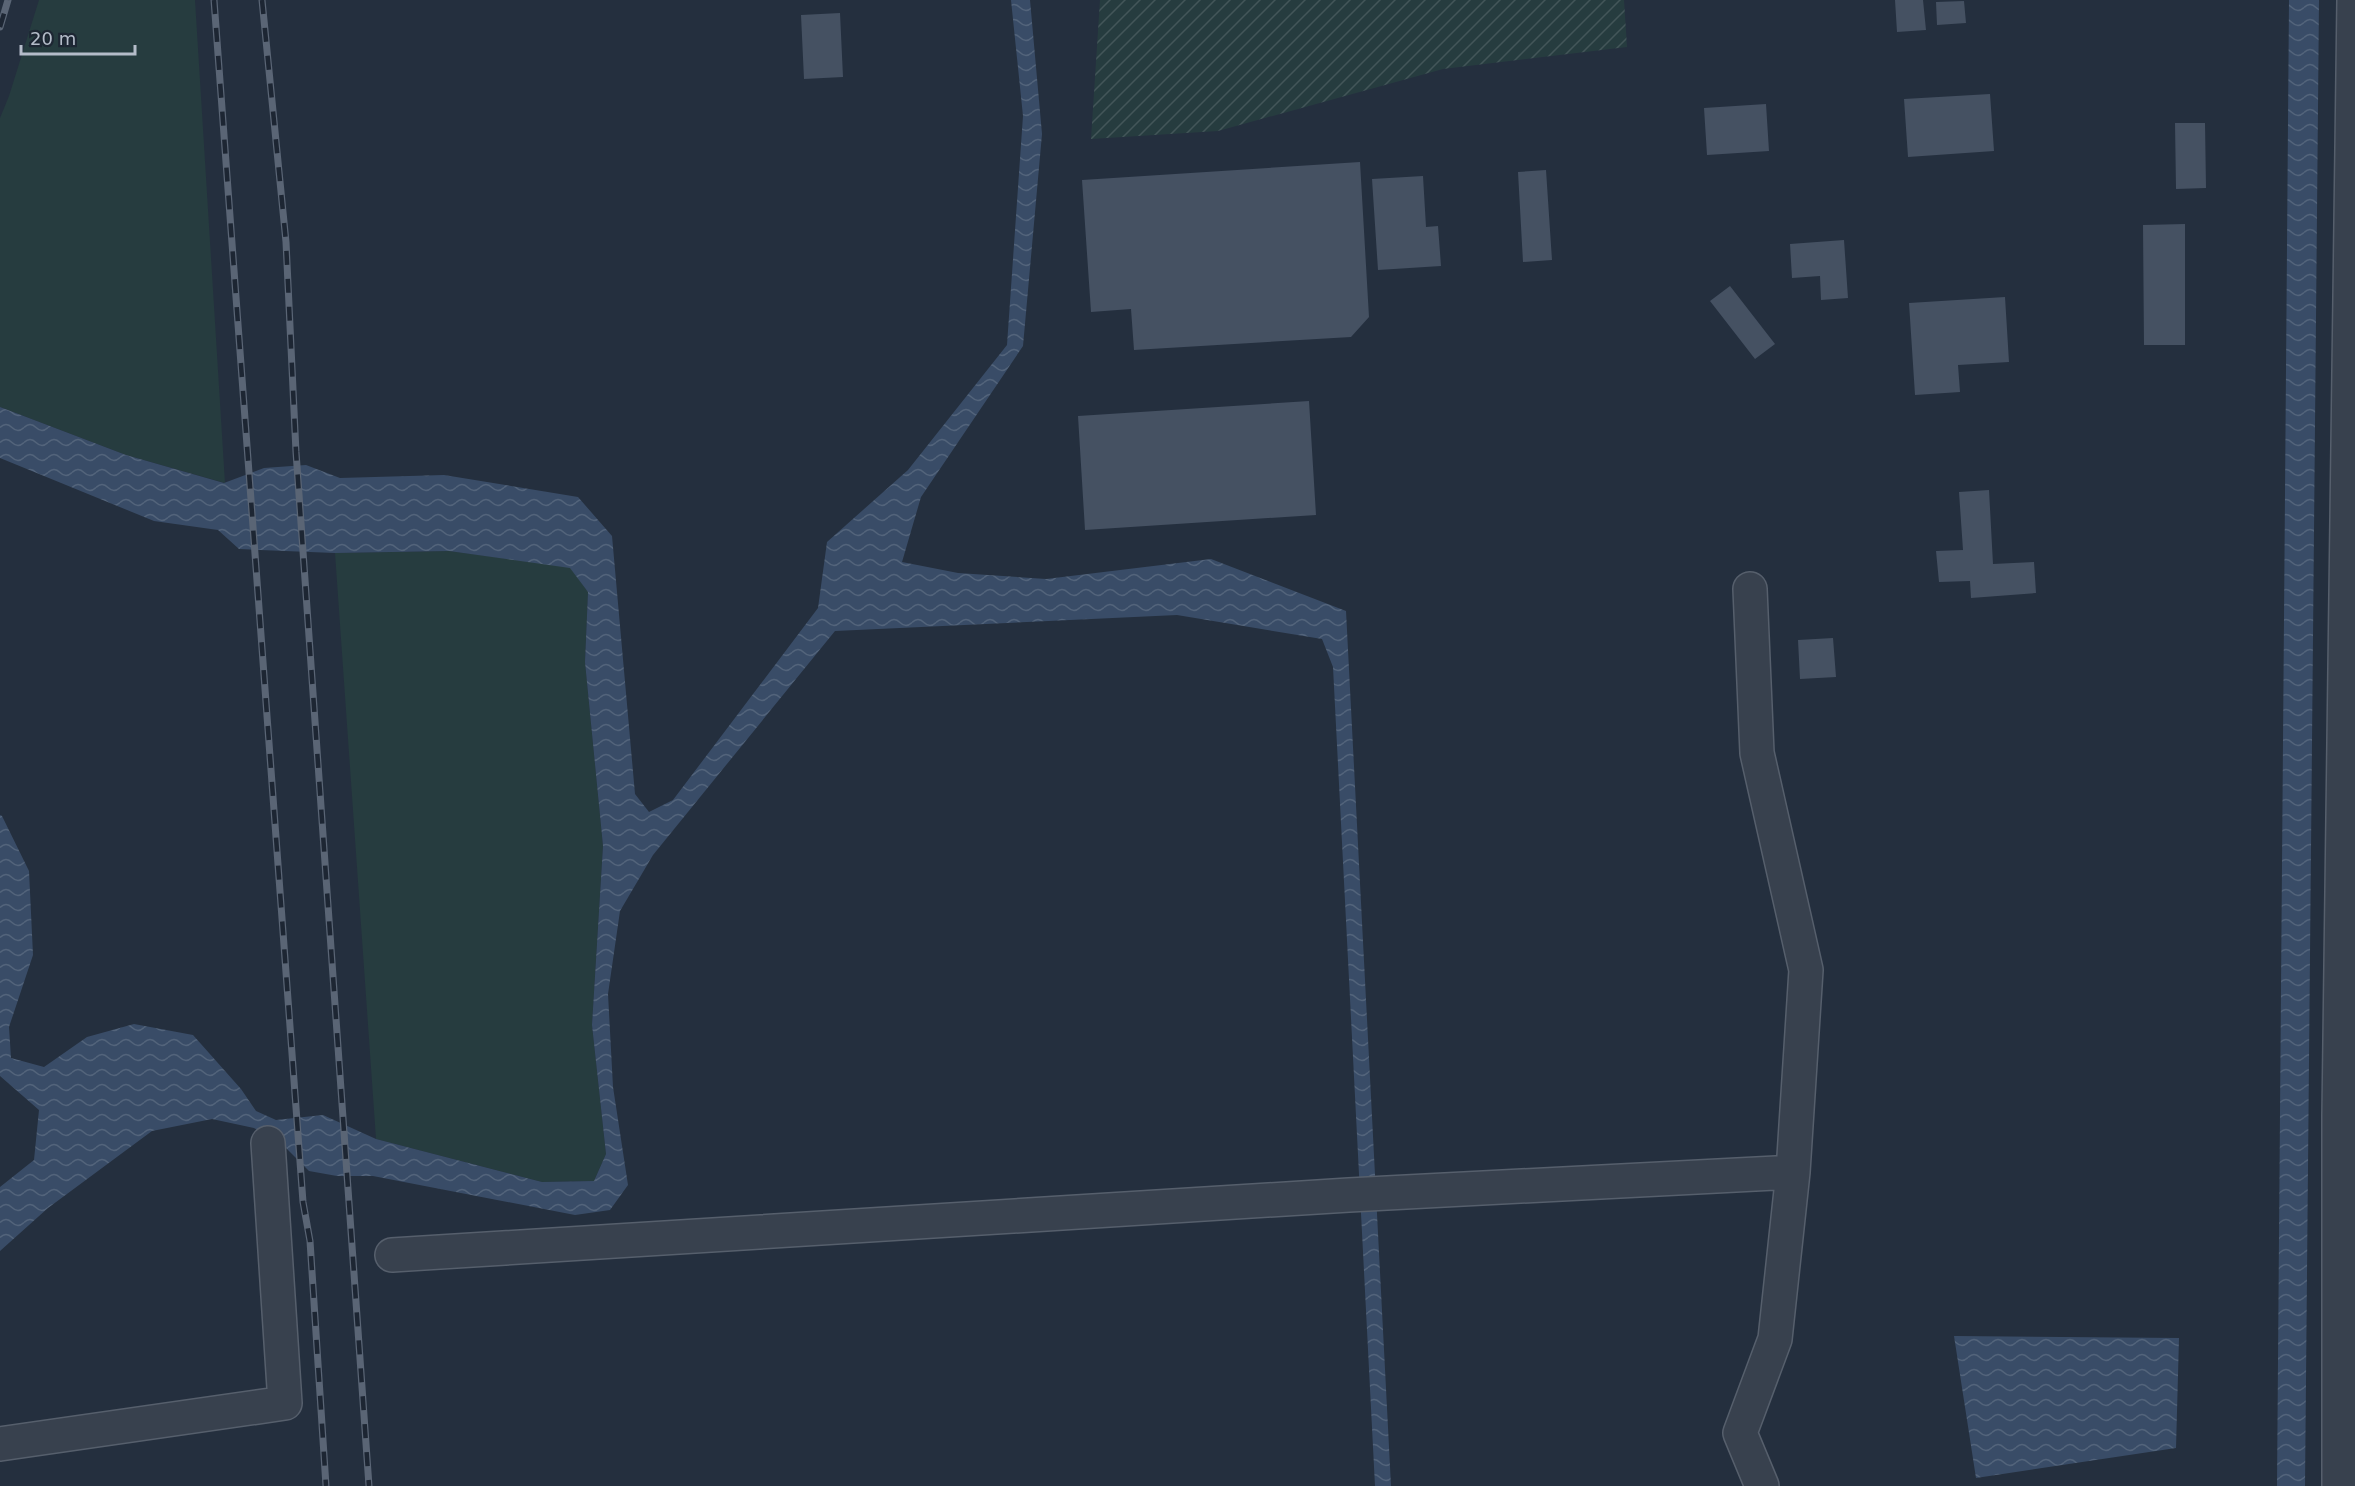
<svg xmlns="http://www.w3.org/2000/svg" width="2355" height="1486" viewBox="0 0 2355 1486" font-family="'DejaVu Sans',sans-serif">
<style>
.green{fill:#263c3f}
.garden{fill:url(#garden-furrows)}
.water{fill:url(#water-waves)}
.building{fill:#455162}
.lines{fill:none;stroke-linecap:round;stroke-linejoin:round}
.street-casing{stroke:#565f6c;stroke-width:36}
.street{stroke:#38414e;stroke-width:33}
.rail-casing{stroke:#5a6575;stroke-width:7}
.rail{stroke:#1d2633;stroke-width:4.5;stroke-dasharray:14;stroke-linecap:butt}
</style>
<defs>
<pattern id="garden-furrows" width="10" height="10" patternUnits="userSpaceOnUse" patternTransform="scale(1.5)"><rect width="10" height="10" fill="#263c3f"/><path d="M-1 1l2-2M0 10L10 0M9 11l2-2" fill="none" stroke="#435659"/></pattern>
<pattern id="water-waves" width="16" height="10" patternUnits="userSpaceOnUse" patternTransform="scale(1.5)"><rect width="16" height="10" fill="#394c67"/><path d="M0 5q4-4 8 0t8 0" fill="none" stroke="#53647b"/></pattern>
</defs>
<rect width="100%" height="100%" fill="#242f3e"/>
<!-- green -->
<path class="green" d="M39,0h156l30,483 -99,-28 -126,-48v-289l9,-22z
M449,551l121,16 18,25 -3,70 18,184 -11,179 14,129 -12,27 -52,1 -166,-43 -41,-586z"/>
<!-- garden -->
<path class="garden" d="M1100,0h524l3,47 -184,22 -225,62 -127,8z"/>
<!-- water -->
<path class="water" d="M1011,0h19l12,134 -19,212 -102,151 -19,65 56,11 88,6 165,-20 135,52 45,875h-16l-42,-819 -11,-28 -145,-24 -342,16 -182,224 -33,56 -12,83 5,93 15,98 -18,25 -35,5 -202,-39h-36l-28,-5 -27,-27 -28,-16 -42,-9 -60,12 -104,77 -48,43v-64l34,-27 5,-50 -39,-34v-261l2,1 27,55 4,84 -24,72 2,31 33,9 43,-30 47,-13 59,11 48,54 15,22 20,9 47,-5 53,24 166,43 52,-1 12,-27 -14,-129 11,-179 -18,-184 3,-70 -18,-24 -121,-17 -114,2 -96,-4 -21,-19 -64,-9 -154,-63v-51l126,48 98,28 40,-15 42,-3 34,13 104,-3 134,22 34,39 23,258 14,18 24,-12 145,-192 9,-66 81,-72 99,-125 16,-229z
M2289,0h30l-14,1486h-28z
M1954,1336l225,2 -3,110 -200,30z"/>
<!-- building -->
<path class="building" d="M1895,0h28l3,30 -29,2z
M1964,1l2,22 -29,2 -1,-23z
M840,13l3,64 -39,2 -3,-64z
M1990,94l4,57 -86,6 -4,-58z
M1766,104l3,47 -62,4 -3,-47z
M2175,123h30l1,65 -30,1z
M1360,162l9,155 -18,20 -217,13 -3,-41 -40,3 -9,-132z
M1546,170l6,90 -29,2 -5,-90z
M1423,176l3,51 12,-1 3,40 -63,4 -6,-91z
M2185,224v121h-41l-1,-120z
M1844,240l4,58 -27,2 -1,-24 -28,2 -2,-34z
M1730,286l45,58 -20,15 -45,-58z
M2005,297l4,65 -51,3 2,27 -45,3 -6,-92z
M1309,401l7,114 -231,15 -7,-114z
M1989,490l4,74 41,-2 2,31 -65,5 -1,-17 -31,1 -3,-31 27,-1 -4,-58z
M1833,638l3,39 -36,2 -2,-39z"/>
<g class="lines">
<!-- street casing -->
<g class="street-casing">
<path id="street" d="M1750,589l7,164 49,217 -13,202 -18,167 -35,94 22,53
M392,1255l957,-60 444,-23
M0,1444l285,-41 -17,-260
M2339,1486v-371l15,-1115"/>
</g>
<!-- street -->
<use href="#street" class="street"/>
<!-- rail casing -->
<g class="rail-casing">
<path id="rail" d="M214,0l89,1202 7,39 16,245
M262,0l24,242 10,210 73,1034
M0,27l8,-27"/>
</g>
<!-- rail -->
<use href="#rail" class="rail"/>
</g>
<!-- scale -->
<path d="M21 45v9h114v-9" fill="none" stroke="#b4bcc9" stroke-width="3"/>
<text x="30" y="45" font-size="18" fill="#b4bcc9" stroke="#1d2633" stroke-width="4.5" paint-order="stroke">20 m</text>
</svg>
